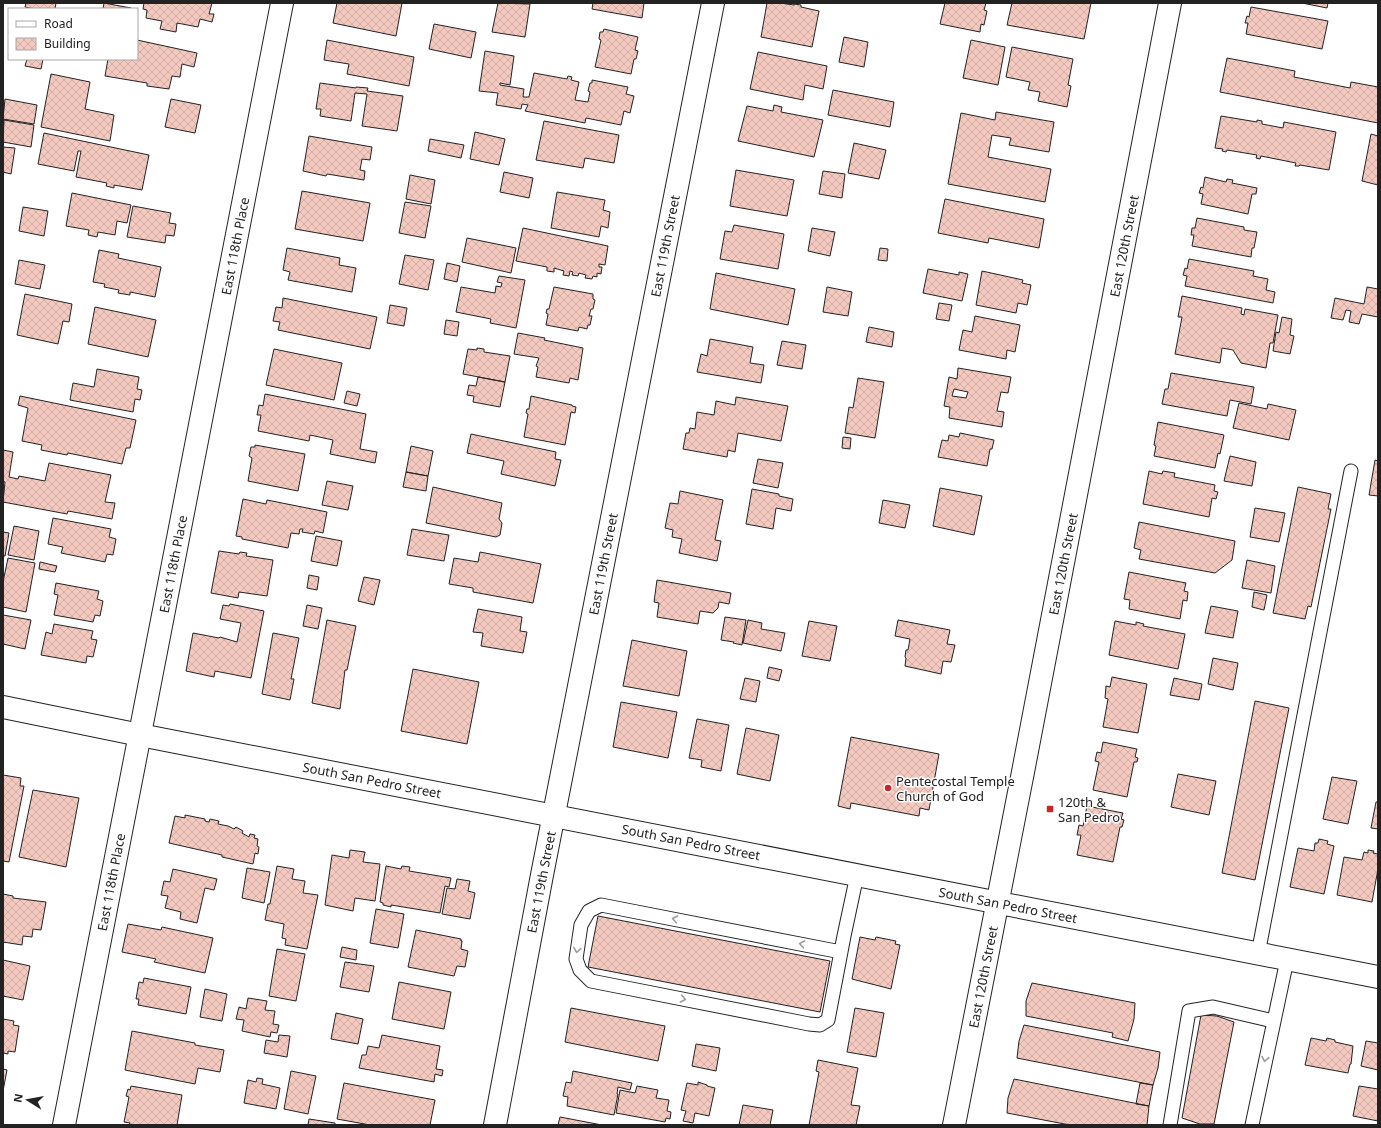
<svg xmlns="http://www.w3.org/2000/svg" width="1381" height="1128" viewBox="0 0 1381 1128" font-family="'Noto Sans',sans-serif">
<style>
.building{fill:url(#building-cross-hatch);stroke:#222;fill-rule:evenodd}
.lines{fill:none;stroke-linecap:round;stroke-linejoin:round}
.lane-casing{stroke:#222;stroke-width:15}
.street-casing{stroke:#222;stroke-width:24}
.secondary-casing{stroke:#222;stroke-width:24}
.lane{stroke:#fff;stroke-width:13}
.street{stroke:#fff;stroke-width:22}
.secondary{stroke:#fff;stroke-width:22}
.oneway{stroke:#9c9c9c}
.poi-dot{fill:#c62828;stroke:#fff;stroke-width:1.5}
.labels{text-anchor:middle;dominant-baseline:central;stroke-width:3;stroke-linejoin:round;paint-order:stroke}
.street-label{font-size:13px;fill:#222;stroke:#fff}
.poi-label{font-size:13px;fill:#222;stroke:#fff;text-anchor:start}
</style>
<defs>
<pattern id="building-cross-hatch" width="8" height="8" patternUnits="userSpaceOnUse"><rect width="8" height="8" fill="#f3c9c0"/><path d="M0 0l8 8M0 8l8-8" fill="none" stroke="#d0aca5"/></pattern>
</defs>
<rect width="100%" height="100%" fill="#fff"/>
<!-- building -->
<path class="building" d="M26,3h30l-1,6h-21l-9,-2z
M104,3l27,5 -28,1z
M144,3h68l-3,11h5l-2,8 -12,-3 -2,8 -21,-4 -1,9 -16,-3 2,-8 -16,-3 1,-8 -4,-1z
M337,3h65l-6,33 -63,-13z
M498,3l32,1 -5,33 -33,-5z
M593,3h51l-2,15 -50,-9z
M767,3h13l14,2v-1l7,1v2l18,4 -7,36 -51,-10z
M945,3h41l-2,7 3,1 -3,14 -3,-1 -1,8 -40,-8z
M1012,3h79l-7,36 -77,-14z
M1302,3h26l-1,5z
M1251,7l77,14 -6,28 -76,-15 2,-11h-3l2,-7 2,1z
M434,24l42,8 -5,26 -42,-9z
M604,29l34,8 -3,13 3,1 -2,8h-2l-3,15 -36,-7 6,-27 -2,-1 1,-7h3z
M844,37l24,5 -4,25 -25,-5z
M137,40l60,13 -3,14 -12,-3 -2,13 -8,-1 -3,13 -22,-3v-3l-42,-7 3,-17h29z
M327,40l87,17 -5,29 -62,-12 2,-10 -25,-4z
M971,40l34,7 -7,38 -35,-7z
M1012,47l61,12 -5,26 3,1 -4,21 -29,-6 2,-9 -12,-2 2,-8 -24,-5z
M485,51l29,5 -4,29 -10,-2v2l24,4 -1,8h6l5,-24 33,6 1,-3 4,1 -1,3 8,2 -4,18 13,2 2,-10 -2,-1 2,-8h2v-3l36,7 -2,7 8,2 -4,17 -6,-2 -3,14 -35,-7 -1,5 -60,-12 3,-6 -6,-1 -1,5 -25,-4 2,-12 -19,-2z
M758,52l69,14 -4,23 -18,-4 -2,15 -53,-11z
M1227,58l68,13 -1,6 56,11 1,-6 27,5v36l-158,-31z
M27,59h16l-2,10 -16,-3z
M51,74l39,8 -5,27 29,6 -4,26 -69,-14z
M320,83l36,5v-1l12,1 -1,3 36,5 -6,35 -35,-5 5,-32 -12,-1 -4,28 -31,-5 1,-7h-5z
M833,90l61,12 -4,25 -62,-12z
M5,99l32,6 -3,19 -31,-5z
M171,99l30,6 -6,28 -30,-6z
M774,105l8,2 -1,5 42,8 -9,37 -76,-16 9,-35 26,5z
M996,112l58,10 -5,30 -40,-7 2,-7 -19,-3 -4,22 63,12 -6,33 -97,-18 13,-71 34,7z
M1221,116l36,6v-2l5,1v3l21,4 1,-6 52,10 -7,38 -29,-5 -1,1h-4l1,-3 -35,-7 -1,3 -4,-1 1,-3 -30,-5 -1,2 -4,-1 1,-2 -8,-1z
M4,120l30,5 -3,22 -28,-5z
M544,121l75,14 -5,28 -29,-5 -2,10 -47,-8z
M475,132l30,7 -6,26 -29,-6z
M44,133l105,22 -7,35 -28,-5v3l-8,-2 1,-3 -31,-6 5,-26h-3l-4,20 -36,-7z
M1371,134l7,2v49l-16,-4z
M309,136l63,11 -2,13 -8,-1 -2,11 5,1 -1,9 -37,-6 -1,2 -23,-5z
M430,139l34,6 -3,13 -33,-7z
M854,143l32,7 -7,29 -31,-6z
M3,147l12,1 -4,26 -8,-2z
M736,170l58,10 -7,36 -57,-10z
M823,171l22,3 -3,24 -23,-4z
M504,172l29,6 -4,20 -29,-6z
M410,175l25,5 -4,24 -25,-5z
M1205,177l21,5 1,-3 6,1 -1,3 25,5 -1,6h-4l-4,20 -47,-10 2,-10 -4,-1 2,-6 2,1z
M302,191l68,12 -7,38 -68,-12z
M557,192l48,8 -2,10 7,2 -2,16 -7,-2 -2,11 -48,-9z
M72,193l59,12 -4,18 -10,-2 -2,14 -17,-3 -1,5 -9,-2 1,-5 -23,-4z
M945,199l99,20 -5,29 -50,-10 -1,5 -50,-10z
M405,202l26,4 -6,32 -26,-5z
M133,206l38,7 -2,10 7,1 -2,12 -8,-1 -1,8 -38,-6z
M23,207l25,4 -4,25 -25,-5z
M1197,218l47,9v3l13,2 -3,16h-2l-1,9 -59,-11 2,-11h-3l1,-7h3z
M734,225l50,9 -6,35 -58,-10 5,-28 7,1z
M523,228l85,18 -3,19 -6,-1v3h3l-1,7 -4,-1v4l-4,-1 -1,3 -7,-1 1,-3 -7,-2 -1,3 -6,-1 1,-3 -3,-1 -1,5 -6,-1 1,-4 -10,-3v4l-7,-1v-4l-31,-6z
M812,228l23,4 -5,24 -22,-5z
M467,238l49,10 -5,25 -49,-11z
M287,248l53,10 -1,7 17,3 -4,24 -64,-12 2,-8 -7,-2z
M880,248l8,1 -1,12 -9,-1z
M99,250l20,4 -1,4 43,9 -6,30 -25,-5v3l-12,-2 1,-3 -15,-3 1,-3 -12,-2z
M405,255l29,5 -6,30 -29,-6z
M1189,259l65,12 -1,5 15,3 -2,11 9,2 -2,11 -88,-17 2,-10 -4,-1 2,-7 2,1z
M19,260l26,5 -5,24 -25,-5z
M447,263l13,3 -3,16 -13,-3z
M928,269l31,6v-3l9,2 -6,27 -39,-8z
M982,271l41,9 -1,3 9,2 -4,20 -9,-2 -2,10 -40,-8z
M716,273l79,16 -7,36 -78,-16z
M499,276l26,4 -9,48 -26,-5 1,-4 -35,-7 5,-25 34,6 1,-7 5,1 1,-4 -5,-1z
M554,287l39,7v5l2,1 -2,9h-2l-2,7h3l-2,9h-2l-1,4 -8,-2 -1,4 -32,-6 2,-11 -2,-1 1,-4h2z
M827,287l25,5 -4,24 -25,-4z
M1367,287l11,2v28l-16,-3 -3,10 -10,-2 2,-11 -5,-1 -3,10 -12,-2 4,-20 29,6z
M25,294l47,10 -3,18 -6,-1 -5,23 -41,-9z
M1182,296l60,12 -1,6 3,1 1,-6 33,6 -5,28h-3l-4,25 -25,-5 -8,-13 -11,-2 -2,15 -45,-9 7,-37h-4z
M283,298l94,19 -7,32 -92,-19 2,-8 -7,-1 3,-14 6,1z
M939,303l13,2 -3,16 -13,-2z
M390,305l17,3 -3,18 -17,-3z
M95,307l61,13 -8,37 -60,-13z
M975,316l45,9 -5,27 -8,-2 -1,9 -47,-9 4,-20 9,2z
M1282,317l10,2 -2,16 4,1 -4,18 -17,-3 3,-19 3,1z
M446,320l13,2 -2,14 -13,-2z
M869,327l25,5 -2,15 -26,-5z
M518,333l27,5 -1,2 39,8 -5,32 -8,-2 -1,5 -33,-6 2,-10 -2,-1 3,-8 -25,-4z
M710,339l43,8 -3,16 14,2 -3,18 -64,-11 4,-18 6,2z
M782,341l24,4 -4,24 -25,-4z
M477,348l7,1v3l26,4 -5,26 -42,-8 5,-25 9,1z
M274,349l68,14 -8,37 -68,-15z
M958,368l53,9 -3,16 -7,-1 -4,19 7,1 -2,15 -53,-9 1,-11 -6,-1 5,-29 8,2zM954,389l14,3 -2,6 -14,-2z
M97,369l42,8 -2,12 5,1 -2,10 -5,-1 -2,13 -63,-12 3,-17 21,4z
M1171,373l83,14 -3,17 -21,-4 -3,16 -65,-12 3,-15h3z
M478,377l27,5 -5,25 -27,-5 1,-6 -7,-1 2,-10 7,1z
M858,378l26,4 -9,56 -30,-5 4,-26 4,1z
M347,391l13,3 -3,12 -13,-3z
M265,394l101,20 -6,35 17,3 -2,11 -45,-9 3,-14 -23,-5 -1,6 -51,-10 3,-16h-4l2,-10 4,1z
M20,396l116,24 -6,28h-4l-4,16 -54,-11 -1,2 -26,-5 1,-5 -20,-4 6,-33 -10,-3z
M531,396l41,9v1l4,1 -1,6 -4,-1 -6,33 -41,-8 4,-23 -2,-1 1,-4h2z
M736,397l52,9 -7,35 -43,-8 -3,19 -7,-2 -1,7 -44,-8 3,-16h3l1,-5 5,1 2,-17 17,3 2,-14 19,4z
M1239,403l28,6 1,-5 28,6 -7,30 -56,-12z
M1158,422l66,13 -4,19 -2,-1 -3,15 -61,-12 2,-10 -2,-1z
M960,433l34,7 -2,9h-2l-3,17 -49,-9 4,-17 6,1 1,-6 10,2z
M471,434l85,18 -1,7 6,1 -6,26 -54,-12 3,-13 -37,-8z
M843,437l8,1 -1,11 -8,-1z
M255,445l50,9 -7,37 -50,-10 4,-23 -3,-2 2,-9h4z
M411,446l22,5 -5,25 -22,-4z
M3,450l10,2 -4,25 9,2 1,-3 26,5 4,-18 62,12 -6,27 10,1 -3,16 -44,-8 -1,3 -64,-12 2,-20 -2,-1z
M1230,456l26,6 -4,24 -28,-5z
M758,459l25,4 -5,25 -25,-5z
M1375,460l3,1v35l-9,-1z
M1149,471l13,3 1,-3 12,2 -1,4 41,8 -1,6 4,1 -2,7 -4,-1 -3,19 -66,-13z
M406,472l22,4 -2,15 -23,-4z
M327,481l26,5 -5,24 -26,-5z
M433,487l69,16 -3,16 3,4 -2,12 -4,2 -70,-14z
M1298,487l33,7 -3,15h3l-20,98 -3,-1 -3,13 -32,-6z
M940,488l42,8 -8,39 -41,-9z
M752,489l27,5v2l14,3 -2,12 -15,-3 -3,21 -27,-5z
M680,491l43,9 -8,40 6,1 -4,20 -38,-8 3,-14 -10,-2 1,-7 -8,-2 5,-25 8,1z
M243,499l23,5 1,-4 60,12 -4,21 -8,-2 -1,3 -12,-2 1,-3h-3l-1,5 -8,-1 -3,15 -46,-9v-2l-6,-1z
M883,500l27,5 -5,23 -26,-5z
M1255,508l30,5 -6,29 -29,-5z
M53,518l58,11 -2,8 7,2 -3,16 -6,-1 -2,8 -44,-9 2,-6 -15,-3z
M1139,522l96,19 -3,19 -17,13 -76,-14 2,-9 -7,-2z
M14,526l25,5 -5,29 -26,-5z
M412,529l37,6 -5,26 -37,-6z
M3,532l6,1 -4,23h-2z
M316,536l26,5 -5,25 -26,-5z
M219,551l20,3 1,-2 7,1 -1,3 27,4 -6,36 -28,-4 -1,6 -27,-5z
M480,552l61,12 -8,39 -60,-11v-4l-24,-4 5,-26 24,4z
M8,558l27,5 -9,49 -23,-5v-25z
M1247,560l28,6 -4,27 -29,-5z
M40,562l17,4 -2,6 -16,-3z
M1129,572l57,11 -2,8 4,1 -1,9 -4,-1 -3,19 -51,-10 1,-9 -6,-1z
M309,575l10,2 -2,13 -10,-2z
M364,577l16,3 -6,25 -16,-4z
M657,580l74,13 -2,11 -10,-2 -1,6 -5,5 -13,-2 -2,13 -41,-7 2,-14 -5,-1z
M56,583l43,8 -2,8 6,2 -3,15 -5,-1 -2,7 -39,-7 4,-20 -4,-1z
M1254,592l13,3 -3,15 -12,-3z
M230,604l34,7 -13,67 -36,-7 -1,6 -28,-6 7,-38 26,5 1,-1 17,5 4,-19 -21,-4 3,-14 6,1z
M307,605l15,3 -4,21 -15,-3z
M1211,606l27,5 -5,27 -28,-5z
M478,609l44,8 -2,14 7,1 -4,21 -42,-7 2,-13 -10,-1z
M3,615l28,5 -6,29 -22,-5z
M725,617l21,3 -4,25 -9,-2 1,-1 -13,-2z
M327,620l29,6 -9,44h-2l-5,39 -28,-6z
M748,620l14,3 -1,6 24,4 -4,18 -38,-8z
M898,620l52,10 -3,14 8,1 -4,17 -8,-1 -2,13 -36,-8 1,-8 -1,-1 1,-7h2l2,-11 -15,-3z
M809,621l28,5 -7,35 -28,-5z
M1115,621l21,4v-3l8,2 -1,2 42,8 -7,35 -69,-14z
M54,624l39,7 -2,8 6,1 -4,17 -6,-1 -1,7 -45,-8 5,-23 6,2z
M273,633l26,5 -8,41h3l-4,21 -28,-6z
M632,640l55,11 -8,45 -56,-10z
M1213,658l25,5 -5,27 -25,-6z
M769,667l13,3 -3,11 -12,-3z
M413,669l66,13 -12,62 -66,-13z
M1112,677l35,7 -9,49 -35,-6 5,-28 -3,-1 1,-12 4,1z
M745,678l15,3 -4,21 -16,-3z
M1174,678l28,6 -3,16 -29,-5z
M1255,701l34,7 -34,172 -33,-7z
M621,702l56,10 -9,46 -55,-11z
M697,719l32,6 -8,46 -20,-4 1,-7 -13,-2z
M746,728l33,7 -9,46 -33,-7z
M851,737l88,17 -10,56 -9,-2 -1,8 -68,-13 -1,6 -12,-3z
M1103,742l34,7 -2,8 3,1 -1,4h-3l-7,35 -34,-7 6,-28 -4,-1 2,-9 4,1z
M1178,774l38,7 -7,34 -38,-8z
M3,775l18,3 -1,8h4l-15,76 -6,-1z
M1332,777l25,4 -9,43 -25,-5z
M33,790l46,8 -13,69 -47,-10z
M1376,802h2v27l-7,-1z
M1087,806l36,7 -2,6 3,1 -2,7h-2l-7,35 -36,-7 4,-20h-4l2,-10 4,1z
M185,815l20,4v2l4,1 1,-3 9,2 -1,3 10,2 6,3 2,-2 7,4 -1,2 7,4 1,-3 5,1 -1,3 4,1 -1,7 2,1 -1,7 -3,-1 -2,11 -31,-7v-2l-53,-12 6,-27 10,2z
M1319,839l9,2 -1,3 7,2 -10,48 -34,-7 8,-39 16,3 1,-8h3z
M350,850l15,2 -2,10 17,2 -5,37 -20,-3 -2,13 -28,-6 7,-50 17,3z
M1368,850l6,1 -1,2 5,1v15l-6,33 -35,-7 7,-38 18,3 2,-8 4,1z
M277,866l17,3 -2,10 13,2 -2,12 15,2 -11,54 -22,-4 1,-6 -4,-1 2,-14 -19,-4 3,-16h2z
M386,866l15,3 1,-3 8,1 -1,4 42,7 -2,9 -4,-1 -5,27 -49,-8v2l-8,-2v-2l-3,-1z
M247,868l23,4 -6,31 -22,-5z
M173,869l44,10 -3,11 -9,-2 -8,35 -17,-4 1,-7 -16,-4 3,-12 -7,-1 3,-14 6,1z
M457,879l13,2 -2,10 7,2 -5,26 -28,-5 5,-26 8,1z
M3,894l10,2v2l33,4 -5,28 -8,-1 -1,8 -9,-1 -1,9 -19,-3z
M376,909l28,5 -6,34 -28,-5z
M598,916l232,45 -10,51 -232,-45z
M128,924l33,6 1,-3 51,11 -8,35 -51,-11 2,-3 -34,-7z
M416,930l45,9v2h1l-1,8 7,2 -3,16 -8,-1 -3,10 -46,-9z
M860,937l15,3 1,-3 20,4 -1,3 5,1 -9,44 -39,-10z
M342,947l15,3 -1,10 -16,-3z
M277,949l28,5 -9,47 -27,-5z
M3,960l27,6 -7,34 -20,-4z
M345,962l29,4 -5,26 -29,-5z
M144,978l47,9 -5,27 -48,-9 1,-6h-3l3,-17 4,1z
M399,982l52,10 -7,37 -52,-10z
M1032,983l103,20 -1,16 -6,22 -16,-4 1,-4 -87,-17v-15z
M205,989l22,5 -5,27 -22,-4z
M248,998l19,3 -2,9 10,1 -2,13 6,1 -2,8 -6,-1 -1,5 -28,-6 2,-11 -8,-1 3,-12 7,2z
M571,1008l94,18 -7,35 -93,-19z
M855,1008l29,5 -8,44 -29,-5z
M336,1013l27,6 -5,25 -27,-5z
M1201,1015l16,1 17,6 -20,102h-14l-18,-6z
M3,1019l11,2 -1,4 6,1 -4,26 -7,-1v3l-5,-1z
M1024,1025l136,27 -2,16 -5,17 -136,-27 2,-17z
M132,1031l63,12v2l29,5 -4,22 -22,-4 -3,16 -70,-14z
M279,1035l11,1 -3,21 -23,-4 2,-13 12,2z
M382,1035l58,11 -4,23 7,1 -1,6 -7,-2 -1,8 -75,-14 3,-13h4l2,-9 11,2z
M1311,1038l15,3 1,-3 8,2v2l18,4 -2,18h-1l-2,9 -43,-8z
M1366,1041l12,2v27l-17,-4z
M696,1044l24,4 -4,23 -24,-5z
M818,1060l40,8 -7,37 9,1 -4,19h-47l10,-53 -3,-1z
M3,1069l4,1 -4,21z
M291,1071l25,5 -8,38 -24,-5z
M573,1071l59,12 -2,7 -12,-3 -1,7h1l-4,21 -47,-9 1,-9 -5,-1 3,-14 5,1z
M257,1078l6,1 -1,5 18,4 -4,21 -32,-6 4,-23 8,2z
M1014,1079l135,27 -2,19h-77l-63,-12 1,-15z
M698,1082l9,3v1l8,2 -6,28 -14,-3 -2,10 -10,-2 3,-10 -5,-1 6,-27 11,2z
M344,1083l91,17 -5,25h-60l-33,-6z
M1140,1083l13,2 -4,21 -13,-2z
M131,1086l51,9 -5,30h-48l1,-2 -6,-1 5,-25 -3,-1 2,-7 2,1z
M637,1086l21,4 -2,8 13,2 -2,11 4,1 -1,7 -4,-1 -1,4 -49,-9 4,-23 15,3z
M1359,1086l19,3v32l-25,-5z
M743,1105l30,5 -3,15h-31z
M560,1117l42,8h-44z
M309,1119l26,4v2h-27z"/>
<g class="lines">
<!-- lane casing -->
<g class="lane-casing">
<path id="lane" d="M841,952l-240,-47 -12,6 -8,14 -5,34 4,11 11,11 218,43 11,1 8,-5 16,-84 13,-61
M1258,954l93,-483
M1170,1125l19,-114 24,-4 60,14
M1252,1125l35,-165"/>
</g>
<!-- street casing -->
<g class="street-casing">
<path id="street" d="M64,1125l218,-1122
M495,1125l47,-250 171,-872"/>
</g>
<!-- secondary casing -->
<g class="secondary-casing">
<path id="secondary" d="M3,707l137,28 1238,242
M954,1125l69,-353 147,-769"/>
</g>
<!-- lane -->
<use href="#lane" class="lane"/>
<!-- street -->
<use href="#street" class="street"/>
<!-- secondary -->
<use href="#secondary" class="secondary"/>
</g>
<!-- one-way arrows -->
<defs><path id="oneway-chevron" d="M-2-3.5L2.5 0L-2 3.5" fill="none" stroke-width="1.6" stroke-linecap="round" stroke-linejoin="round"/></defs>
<g class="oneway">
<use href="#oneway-chevron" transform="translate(675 919) rotate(-169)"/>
<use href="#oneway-chevron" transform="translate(802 944) rotate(-169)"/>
<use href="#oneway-chevron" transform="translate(577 950) rotate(99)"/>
<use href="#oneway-chevron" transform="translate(683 999) rotate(11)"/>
<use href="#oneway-chevron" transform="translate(1265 1059) rotate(101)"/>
</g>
<!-- markers -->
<g class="poi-dot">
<circle cx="888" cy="788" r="4"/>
<rect x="1046" y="805" width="8" height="8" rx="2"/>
</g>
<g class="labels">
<!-- street labels -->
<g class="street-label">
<text transform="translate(235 246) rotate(-79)">East 118th Place</text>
<text transform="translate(665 246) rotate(-79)">East 119th Street</text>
<text transform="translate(1124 246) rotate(-79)">East 120th Street</text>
<text transform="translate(173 564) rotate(-79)">East 118th Place</text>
<text transform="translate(603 564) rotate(-79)">East 119th Street</text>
<text transform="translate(1063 564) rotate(-79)">East 120th Street</text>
<text transform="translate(372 780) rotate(11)">South San Pedro Street</text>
<text transform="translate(691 842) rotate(11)">South San Pedro Street</text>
<text transform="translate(111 882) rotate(-79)">East 118th Place</text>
<text transform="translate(541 882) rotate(-79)">East 119th Street</text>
<text transform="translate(1008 905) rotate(11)">South San Pedro Street</text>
<text transform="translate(983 977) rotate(-79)">East 120th Street</text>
</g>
<!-- poi labels -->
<g class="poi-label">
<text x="896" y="781">Pentecostal Temple<tspan x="896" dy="15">Church of God</tspan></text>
<text x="1058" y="802">120th &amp;<tspan x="1058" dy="15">San Pedro</tspan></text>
</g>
</g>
<!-- border -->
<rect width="1381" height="1128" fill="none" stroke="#222222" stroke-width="8"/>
<!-- legend -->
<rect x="8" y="8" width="130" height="52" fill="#ffffff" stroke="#a7a7a7"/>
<rect x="16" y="21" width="20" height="6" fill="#ffffff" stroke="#a7a7a7"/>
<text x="44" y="28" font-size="12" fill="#222222">Road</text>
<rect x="16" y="38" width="20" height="12" fill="url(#building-cross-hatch)" stroke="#a7a7a7"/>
<text x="44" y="48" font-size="12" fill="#222222">Building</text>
<!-- north arrow -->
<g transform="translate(28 1100) rotate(281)" stroke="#ffffff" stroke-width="3" paint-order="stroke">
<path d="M0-3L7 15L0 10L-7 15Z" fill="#222222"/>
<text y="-6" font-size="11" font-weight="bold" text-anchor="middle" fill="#222222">N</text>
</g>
</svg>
